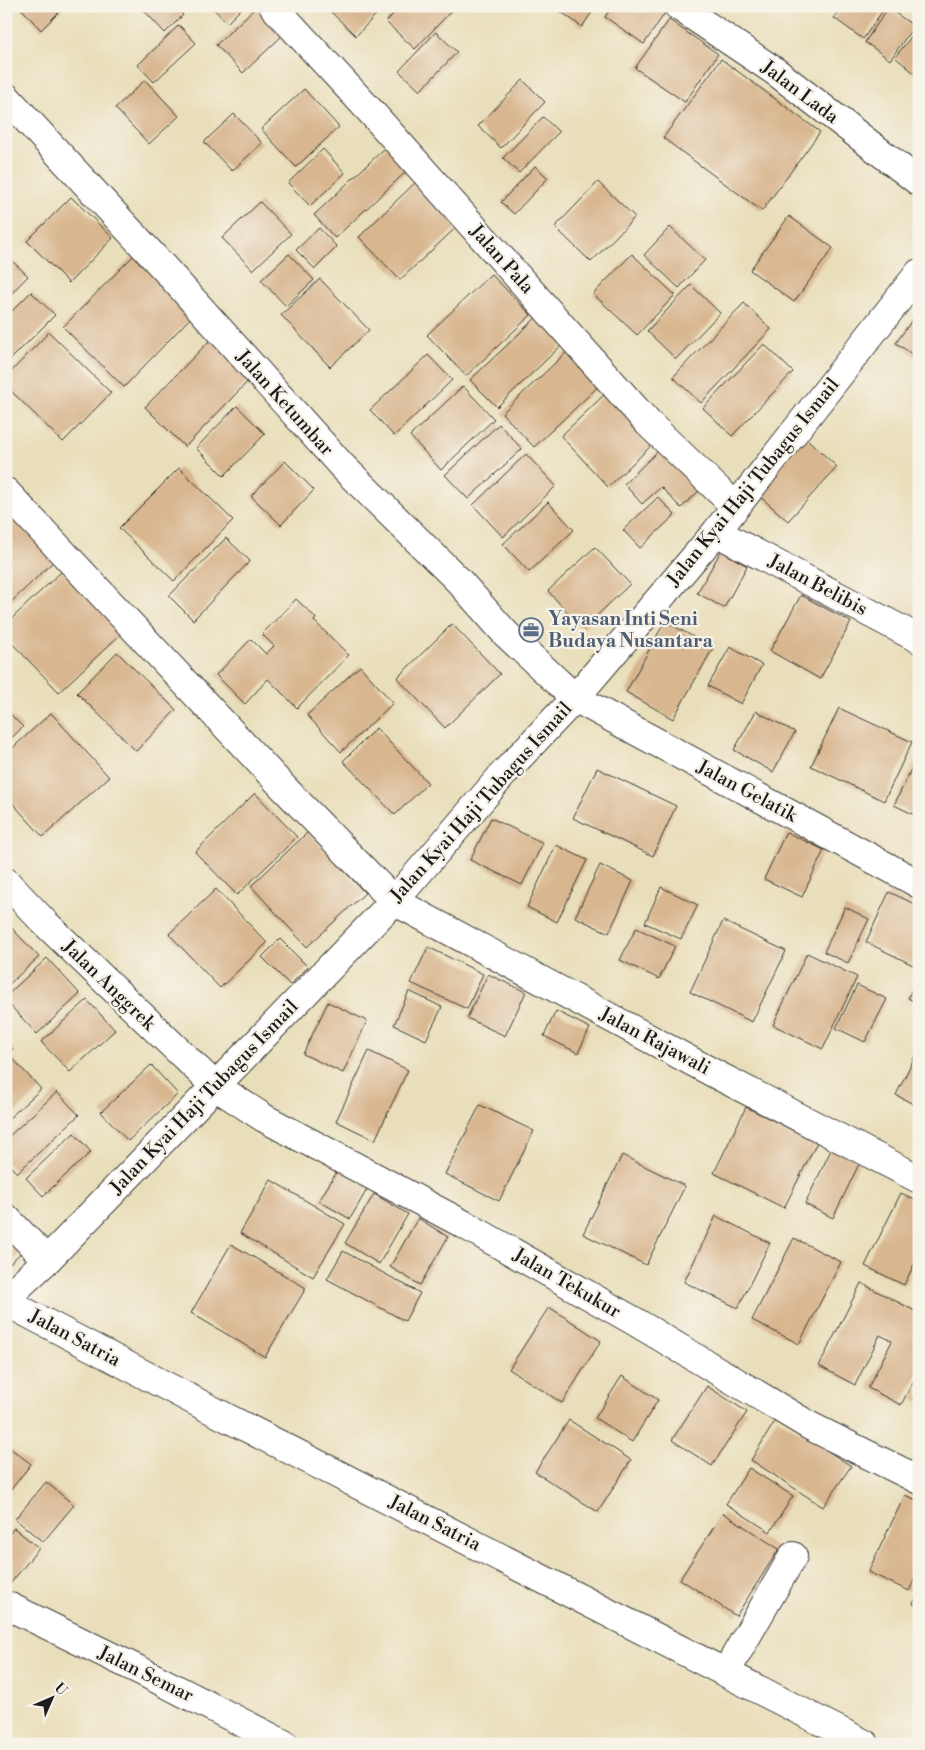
<svg xmlns="http://www.w3.org/2000/svg" width="925" height="1750" viewBox="0 0 925 1750" font-family="'Libre Bodoni',serif">
<style>
.building{fill:#d8b68f}
.lines{fill:none;stroke-linecap:round;stroke-linejoin:round}
.minor-casing{stroke:#3b3934;stroke-width:30}
.minor{stroke:#fff;stroke-width:28}
.labels{text-anchor:middle;dominant-baseline:central;stroke-width:4.5;stroke-linejoin:round;paint-order:stroke}
.street-label{font-size:19px;fill:#1c1c1c;stroke:#f7f3e8}
.service-label{font-size:19px;font-weight:bold;fill:#4e5e75;stroke:#f7f3e8;text-anchor:start}
</style>
<rect width="100%" height="100%" fill="#f7f3e8"/>
<filter id="ink" filterUnits="userSpaceOnUse"><feTurbulence type="fractalNoise" baseFrequency=".02" numOctaves="2"/><feDisplacementMap in="SourceGraphic" scale="10" xChannelSelector="R" yChannelSelector="G"/><feConvolveMatrix kernelMatrix="1 2 1 2 8 2 1 2 1" color-interpolation-filters="sRGB"/></filter>
<filter id="wash" filterUnits="userSpaceOnUse"><feTurbulence type="fractalNoise" baseFrequency=".0096" numOctaves="4" result="noise"/><feDisplacementMap in="SourceGraphic" scale="20" xChannelSelector="R" yChannelSelector="G"/><feGaussianBlur stdDeviation="1.12" result="paint"/><feColorMatrix in="noise" values="0 0 0 0 0 0 0 0 0 0 0 0 0 0 0 0 0 1.4 0 .05"/><feComposite in="paint" operator="in"/></filter>
<g filter="url(#wash)">
<rect width="100%" height="100%" fill="#e9deba"/>
<g id="blocks">
<!-- building -->
<path class="building" d="M19,6h46l-24,24z
M140,6h35l8,9 -18,18z
M211,6h33l-17,17z
M257,6l27,28 -41,39 -27,-28z
M334,6h50l-28,30 -26,-25z
M400,6h56l-41,43 -29,-27z
M553,6h43l-14,21z
M612,6h56l1,1 -25,37 -39,-27z
M842,6h44l-23,33 -29,-21z
M888,8l26,18 -24,34 -25,-18z
M669,20l49,34 -33,48 -50,-34z
M179,25l17,18 -42,39 -16,-17z
M919,27v50l-24,-20z
M436,32l21,20 -37,39 -21,-20z
M721,59l99,73 -58,79 -99,-73z
M145,80l34,36 -30,28 -34,-36z
M523,80l22,22 -44,46 -23,-22z
M304,89l35,38 -43,40 -35,-38z
M234,114l28,29 -30,28 -28,-29z
M543,117l16,15 -40,41 -16,-15z
M387,146l22,23 -74,69 -21,-23z
M323,149l22,24 -35,33 -22,-23z
M535,166l13,12 -34,36 -13,-12z
M421,177l42,44 -63,59 -41,-43z
M598,182l37,35 -44,45 -36,-35z
M71,197l42,41 -44,45 -42,-42z
M260,202l31,32 -38,36 -31,-32z
M789,216l44,32 -39,54 -44,-32z
M670,227l35,33 -26,28 -35,-33z
M319,228l18,19 -22,22 -19,-19z
M135,254l60,59 -71,74 -61,-60z
M289,254l25,26 -28,26 -25,-26z
M632,254l43,41 -38,40 -44,-41z
M6,255l22,21 -22,23z
M491,274l40,41 -65,61 -39,-41z
M320,279l49,51 -39,37 -49,-52z
M691,285l29,28 -44,46 -29,-28z
M31,292l24,23 -49,49v-47z
M744,303l27,26 -70,74 -28,-26z
M919,310v49l-23,-16z
M541,313l26,27 -70,67 -27,-27z
M49,332l62,61 -48,49 -57,-56v-9z
M213,337l40,39 -68,71 -40,-40z
M764,344l29,28 -61,64 -29,-28z
M572,347l32,34 -70,66 -32,-34z
M428,355l24,25 -58,56 -24,-26z
M463,386l31,33 -53,51 -31,-34z
M607,392l47,51 -46,44 -47,-51z
M237,406l28,28 -41,42 -28,-28z
M499,424l23,25 -54,50 -23,-24z
M806,438l31,29 -49,54 -32,-28z
M661,448l40,41 -20,19 -20,-21 -19,17 -18,-20z
M526,454l30,32 -53,51 -30,-32z
M285,461l29,29 -33,35 -30,-29z
M179,468l54,52 -59,61 -55,-53z
M658,497l17,18 -35,33 -17,-18z
M548,502l26,28 -45,42 -26,-28z
M6,511l48,50 -48,46z
M226,538l24,23 -57,59 -24,-24z
M595,547l35,37 -47,45 -35,-38z
M721,551l26,15 -23,42 -27,-15z
M62,571l59,63 -62,58 -53,-55v-13z
M801,595l50,27 -31,57 -50,-28z
M296,599l20,19 -2,3 35,34 -52,53 -29,-29 -23,25 -29,-29 35,-36 15,15 8,-8 -12,-12z
M665,621l48,27 -40,71 -47,-27z
M452,624l48,50 -55,54 -48,-50z
M730,647l32,18 -21,39 -33,-18z
M117,652l59,58 -40,41 -59,-58z
M360,666l33,37 -52,49 -34,-37z
M839,708l73,34 -28,59 -73,-35z
M6,710l17,17 -17,16z
M756,711l39,21 -22,40 -39,-22z
M51,713l58,64 -66,60 -37,-41v-42z
M376,728l52,55 -33,32 -52,-54z
M919,753v64l-25,-12z
M597,768l79,38 -23,50 -80,-38z
M255,793l42,44 -60,58 -42,-43z
M491,818l52,25 -21,42 -52,-25z
M308,832l57,61 -58,54 -56,-61z
M786,832l38,18 -22,47 -38,-18z
M556,845l31,15 -30,62 -30,-15z
M600,865l33,16 -24,52 -34,-16z
M661,887l37,18 -17,34 -36,-16z
M216,889l51,54 -47,45 -51,-54z
M889,892l30,14v52l-4,8 -49,-24z
M845,907l24,12 -21,44 -24,-11z
M723,921l63,30 -34,71 -62,-30z
M6,922l33,35 -33,30z
M636,928l39,18 -16,33 -39,-19z
M280,939l28,28 -18,18 -28,-28z
M428,947l55,27 -16,35 -56,-26z
M807,953l50,24 -34,72 -50,-24z
M47,958l33,36 -43,40 -31,-33v-5z
M488,974l38,18 -21,44 -38,-18z
M919,976v28l-11,-6z
M857,985l30,14 -22,43 -29,-14z
M409,991l33,16 -16,33 -32,-15z
M87,1000l28,30 -45,42 -29,-30z
M328,1002l39,19 -24,52 -40,-19z
M556,1011l34,17 -12,25 -34,-17z
M6,1041l7,8 -7,7z
M919,1048v59l-23,-12z
M369,1051l39,19 -33,70 -39,-19z
M13,1059l28,30 -35,32v-55z
M151,1065l27,29 -50,47 -27,-29z
M57,1092l22,23 -62,58 -11,-11v-23z
M480,1105l54,26 -35,70 -54,-27z
M746,1107l71,35 -33,66 -70,-35z
M74,1133l17,19 -48,44 -17,-18z
M832,1148l28,14 -27,56 -28,-14z
M622,1155l63,31 -39,79 -63,-31z
M339,1168l30,18 -19,33 -31,-18z
M271,1180l74,44 -32,53 -73,-44z
M901,1193l18,9v52l-15,31 -39,-19z
M374,1194l34,20 -29,50 -34,-21z
M716,1216l54,27 -32,65 -54,-26z
M418,1218l30,19 -28,48 -30,-18z
M6,1229l21,18 -21,20z
M794,1238l47,24 -42,82 -47,-24z
M231,1244l75,44 -41,69 -74,-44z
M343,1251l77,42 -15,28 -78,-42z
M861,1283l58,30v58l-18,34 -33,-17 24,-47 -12,-6 -25,50 -36,-19z
M549,1307l52,34 -39,62 -53,-34z
M622,1376l36,24 -26,42 -37,-24z
M707,1386l40,26 -35,54 -40,-26z
M919,1387v16l-6,-4z
M777,1418l74,48 -28,41 -72,-47z
M569,1420l62,40 -33,52 -63,-40z
M6,1445l25,19 -25,32z
M749,1468l44,28 -23,36 -44,-28z
M46,1482l28,23 -31,37 -28,-23z
M905,1495l14,6v69l-10,21 -41,-19z
M723,1513l56,36 -43,67 -56,-37z
M14,1528l25,20 -29,36 -4,-3v-43z
M919,1592v15l-6,-3z"/>
</g>
</g>
<g filter="url(#ink)">
<use href="#blocks" fill-opacity="0" stroke="#3b3934" stroke-width="1"/>
<g class="lines">
<!-- minor casing -->
<g class="minor-casing">
<path id="minor" d="M273,6l99,107 276,310 88,84
M678,6l98,66 143,110
M6,97l158,171 178,198 116,114 48,54 69,64 344,186
M6,492l278,296 110,113 323,174 202,104
M716,532l203,107
M6,882l38,40 171,164 49,32 201,107 169,96 176,105 109,54
M6,1218l41,42
M6,1298l41,-38 347,-359 111,-129 70,-74 141,-166 203,-259
M6,1302l202,106 657,336
M6,1605l137,67 141,72
M726,1672l67,-116"/>
</g>
<!-- minor -->
<use href="#minor" class="minor"/>
</g>
</g>
<!-- icons -->
<defs>
<g id="office-ring" transform="scale(1.25)"><circle r="9.5" fill="#f7f3e8" stroke="#5c6f8a" stroke-width="1.5"/><path d="M-6-3h4V-5.5h4V-3h4V5H-6ZM-1-4.5V-3h2v-1.5ZM-6 0V1H6V0Z" fill="#5c6f8a"/></g>
</defs>
<g fill-rule="evenodd">
<use href="#office-ring" x="531" y="630"/>
</g>
<g class="labels">
<!-- street labels -->
<g class="street-label">
<text transform="translate(800 92) rotate(37)">Jalan Lada</text>
<text transform="translate(502 259) rotate(48)">Jalan Pala</text>
<text transform="translate(285 403) rotate(48)">Jalan Ketumbar</text>
<text transform="translate(753 482) rotate(-51)">Jalan Kyai Haji Tubagus Ismail</text>
<text transform="translate(818 585) rotate(28)">Jalan Belibis</text>
<text transform="translate(747 791) rotate(28)">Jalan Gelatik</text>
<text transform="translate(481 802) rotate(-48)">Jalan Kyai Haji Tubagus Ismail</text>
<text transform="translate(109 985) rotate(44)">Jalan Anggrek</text>
<text transform="translate(655 1041) rotate(28)">Jalan Rajawali</text>
<text transform="translate(204 1097) rotate(-46)">Jalan Kyai Haji Tubagus Ismail</text>
<text transform="translate(567 1283) rotate(30)">Jalan Tekukur</text>
<text transform="translate(75 1338) rotate(28)">Jalan Satria</text>
<text transform="translate(435 1523) rotate(27)">Jalan Satria</text>
<text transform="translate(146 1674) rotate(26)">Jalan Semar</text>
</g>
<!-- service labels -->
<g class="service-label">
<text x="548" y="619">Yayasan Inti Seni<tspan x="548" dy="22">Budaya Nusantara</tspan></text>
</g>
</g>
<!-- margin -->
<rect width="925" height="1750" fill="none" stroke="#f7f3e8" stroke-width="25"/>
<!-- north arrow -->
<g transform="translate(52 1698) rotate(45)" stroke="#f7f3e8" stroke-width="4" paint-order="stroke">
<path d="M0-4L9 19L0 12L-9 19Z" fill="#1c1c1c"/>
<text y="-8" font-size="14" font-weight="bold" text-anchor="middle" fill="#1c1c1c">U</text>
</g>
</svg>
